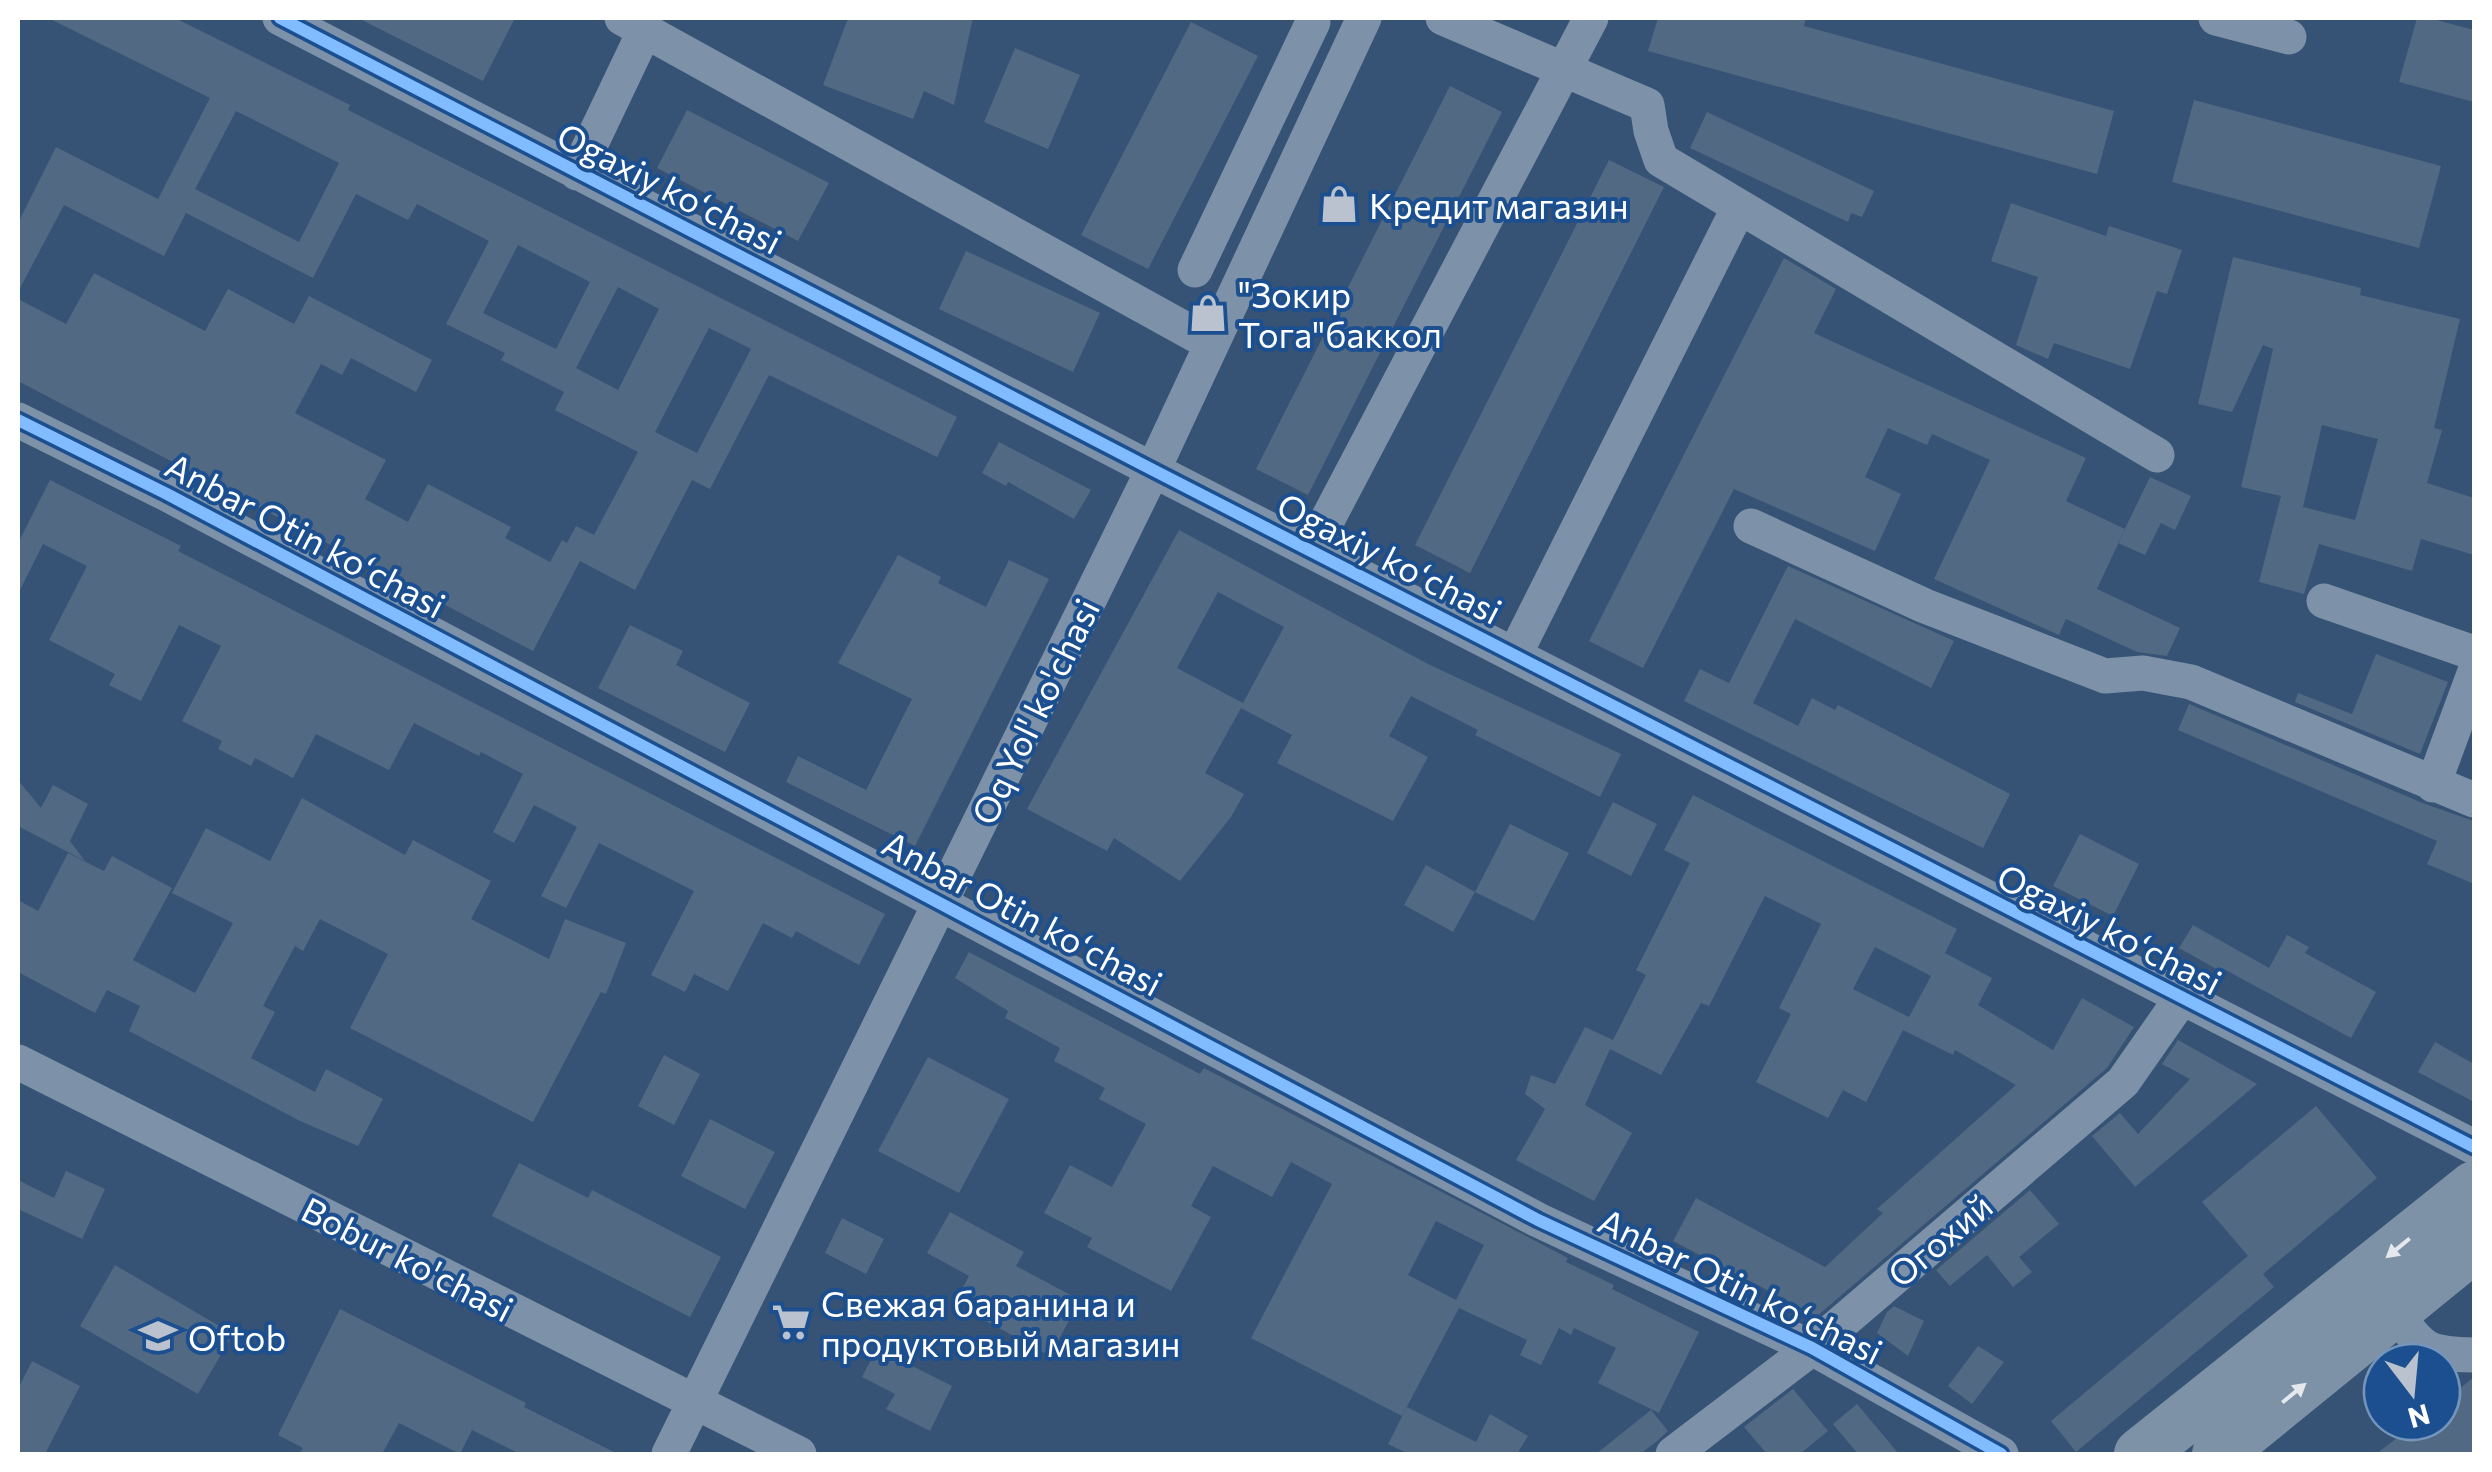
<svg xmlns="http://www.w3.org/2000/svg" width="2492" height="1472" viewBox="0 0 2492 1472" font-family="Commissioner,sans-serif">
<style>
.building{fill:#526984;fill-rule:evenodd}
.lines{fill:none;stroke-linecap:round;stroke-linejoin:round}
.minor{stroke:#7d92a8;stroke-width:35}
.highway{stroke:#7e92a7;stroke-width:52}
.cycleway-casing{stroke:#1b4f8f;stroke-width:19}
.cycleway{stroke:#80bcff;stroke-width:12}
.oneway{fill:#e5e9ed}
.labels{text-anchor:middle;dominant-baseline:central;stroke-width:8;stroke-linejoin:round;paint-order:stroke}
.street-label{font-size:35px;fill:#fff;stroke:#1b4f8f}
.poi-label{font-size:35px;fill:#fff;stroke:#1b4f8f;text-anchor:start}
</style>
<rect width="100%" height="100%" fill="#365274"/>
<!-- building -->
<path class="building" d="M48,18h127l175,87 -2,5 93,47 516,260 -20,40 -168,-82 -59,114 -18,-9 -57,110 -55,-29 -47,90 -515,-270v-82l48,25 28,-51 111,58 23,-42 66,35 15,-28 123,64 -16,32 -65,-34 -9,17 -21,-11 -26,49 91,47 -21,39 43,23 20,-38 83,43 -6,11 45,24 12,-22 5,3 9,-17 18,9 44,-83 -83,-42 9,-18 -63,-32 4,-7 -59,-29 43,-83 -72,-37 -9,16 -52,-26 -43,84 -127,-65 -22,43 -100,-51 -46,87v-69l38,-76 102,52 52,-101zM236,111l103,52 -40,79 -104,-53zM518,245l72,37 -34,67 -73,-36zM618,287l41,22 -41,81 -42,-22zM709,328l42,21 -54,104 -42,-21z
M358,18h157l-32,63z
M848,18h125l-19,87 -30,-14 -11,28 -90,-34z
M1658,18h148l-2,8 310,85 -17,63 -449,-123z
M2417,18h12l45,12v72l-75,-20z
M1191,22l67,34 -110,213 -67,-34z
M1015,48l65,27 -32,74 -64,-27z
M1450,86l52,26 -194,383 -52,-26z
M2194,100l247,66 -22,82 -247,-66z
M687,110l142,73 -31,58 -141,-73z
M1707,112l167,79 -12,26 -11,-4 -3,9 -158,-74z
M1609,160l55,27 -194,386 -55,-28z
M2011,203l95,33 3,-10 73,24 -15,44 -10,-3 -27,78 -76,-26 -6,16 -32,-14 22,-68 -47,-16z
M966,251l134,62 -27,59 -134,-63z
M2233,257l128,31 -1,7 100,24 -26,109 8,2 -15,53 47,15v57l-53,-16 -9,32 -93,-27 -15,50 -45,-12 22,-86 -40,-9 32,-138 -10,-4 -31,67 -34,-8zM2322,425l56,14 -23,81 -52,-13z
M1784,258l52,31 -22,44 272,125 -20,43 59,28 -28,60 83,39 -13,28 -30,-4 -71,-33 -7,16 -125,-56 56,-119 -58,-26 -5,11 -39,-17 -23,49 36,17 -26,57 -141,-62 -91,179 -54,-27z
M999,442l92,48 -17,29 -66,-37 -2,4 -24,-13z
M2150,477l41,19 -16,34 -14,-7 -16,32 -27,-12z
M50,480l131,66 -3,5 37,19 670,344 -26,51 -63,-34 -4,7 -29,-15 -35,68 -34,-17 -9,18 -34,-17 43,-84 -95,-48 -33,65 -25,-12 36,-69 -43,-22 -20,38 -21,-11 30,-58 -42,-22 -2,4 -65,-33 -25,47 -73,-36 -23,44 -38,-20 -4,8 -33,-17 4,-8 -40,-20 39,-75 -42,-21 -38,76 -32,-16 6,-11 -66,-34 38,-74 -44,-22 -25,50v-51z
M1179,530l249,134 193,90 -21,43 -125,-62 3,-5 -67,-34 -22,40 39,21 -35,64 -116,-58 15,-28 -51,-27 -36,65 39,21 -13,23 -51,64 -66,-43 -7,13 -80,-42zM1218,592l66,35 -41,76 -66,-35z
M898,555l43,22 -3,6 48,24 23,-47 40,19 -134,267 -129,-64 12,-26 68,34 46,-91 -74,-36z
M1788,566l166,75 -23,47 -136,-69 -42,84 45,23 14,-28 23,12 3,-5 172,89 -27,54 -299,-147 16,-32 29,14z
M630,625l53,26 -7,14 74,38 -25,49 -127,-64z
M2376,654l72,28 -28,72 -125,-52 3,-9 54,21z
M2189,704l236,100 49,17v63l-47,-20 10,-23 -259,-111z
M18,780l23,28 12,-23 35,19 -18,37 15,20 -67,-35z
M1693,795l264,134 -12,24 47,25 -14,27 75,45 29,-52 52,29 -27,41 -290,248 -144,-75 23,-43 129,69 58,-54 -6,-4 139,-124 -61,-35 -2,5 -50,-25 -37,72 -23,-12 -15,28 -72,-36 35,-68 -12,-6 42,-84 -56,-28 -56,110 -8,-3 -40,72 -51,-26 -25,56 47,28 -38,68 -78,-41 29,-51 -20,-15 6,-19 24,9 30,-57 28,13 33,-65 -10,-5 54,-107 -26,-13zM1875,947l56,29 -22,41 -56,-28z
M302,798l103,57 8,-15 78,41 -20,38 78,40 16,-40 61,24 -20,51 -5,-2 -68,130 -183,-94 38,-74 -68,-35 -17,32 -8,-5 -32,60 12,6 -24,46 64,34 11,-23 57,30 -25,47 -58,-25 -171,-90 11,-25 -33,-16 -12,23 -77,-41v-72l20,11 30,-58 36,18 8,-15 60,32 -39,72 62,33 38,-70 -61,-30 34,-65 64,33z
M1613,802l44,22 -26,52 -44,-23z
M1510,824l59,29 -35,68 -59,-29z
M2080,834l59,30 -26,52 -60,-30z
M1426,865l49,27 -22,40 -49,-27z
M2193,925l76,43 18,-33 22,12 -4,6 71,39 -25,46 -129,-70 -2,3 -41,-23z
M969,952l231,122 4,-6 364,190 -2,4 48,23 -2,4 87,43 -40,81 -61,-30 18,-35 -42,-20 -3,7 -12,-7 -18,37 -21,-10 7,-15 -68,-32 -57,108 -151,-78 81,-154 -41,-22 -19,35 -59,-31 -22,40 20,11 -40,74 -84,-44 5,-9 -48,-25 26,-48 42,22 34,-63 -47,-25 6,-11 -51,-27 6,-13 -55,-30 3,-7 -53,-33zM1436,1221l48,24 -28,55 -48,-25z
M2178,1040l79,44 -122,103 -43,-51 28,-23 18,21 52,-55 -28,-15z
M2435,1042l39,22v38l-56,-30z
M664,1055l36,19 -26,51 -36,-19z
M928,1057l81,42 -50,94 -81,-42z
M2316,1106l61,72 -114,96 11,13 -198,165 -25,-31 197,-165 -46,-54z
M710,1119l65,33 -30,57 -64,-33z
M519,1163l69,35 4,-8 129,67 -31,60 -198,-101z
M66,1171l39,18 -23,50 -64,-30v-29l36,18z
M2030,1190l29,34 -40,33 13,15 -19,15 -26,-32 -37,31 -14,-16z
M950,1212l74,40 -8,14 64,34 -30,56 -64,-35 7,-13 -32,-17 8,-15 -42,-23z
M842,1218l42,21 -18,35 -41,-21z
M115,1265l118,69 -35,60 -118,-68z
M1894,1306l30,15 -16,35 -31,-23 10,-21z
M340,1309l186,94 -2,4 94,47h-98l-48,-24 -12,24 -61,-31 -17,31h-83l4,-6 -25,-13z
M1978,1346l26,16 -32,42 -24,-18z
M877,1348l75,38 -22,45 -44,-22 9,-15 -33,-17z
M32,1361l48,25 -35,68h-27v-65z
M2474,1377v77h-98l42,-32h24v-19z
M1793,1389l35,42 -28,23h-33l-23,-27z
M1857,1404l42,50h-41l-25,-30z
M1407,1407l69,35 14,-28 38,22 -11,18h-108l-21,-10z
M1651,1410l17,21 -11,10 -17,13h-44z"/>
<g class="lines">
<!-- minor -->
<path class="minor" d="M280,18l873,452 1321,677
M622,18l590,326
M1443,18l204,87 4,26 10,29 496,295
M2216,18l73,19
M577,173l69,-145
M1195,270l118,-248
M18,420l149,74 1371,726 274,128 189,106
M1751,526l174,80 180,70 38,-3 48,9 283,118
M1311,551l280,-533
M2324,601l150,52
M1515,654l224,-447
M2433,785l41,-111
M18,1062l781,392
M2394,1311c30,39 30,43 80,44
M669,1454l484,-984 211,-452
M1673,1454l139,-106 311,-266 58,-83"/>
<!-- highway -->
<path class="highway" d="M2140,1454l334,-267
M2218,1454l256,-208"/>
<!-- cycleway casing -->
<g class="cycleway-casing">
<path id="cycleway" d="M280,18l873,452 1321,677
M18,420l149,74 1371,726 274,128 189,106"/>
</g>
<!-- cycleway -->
<use href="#cycleway" class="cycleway"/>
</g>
<!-- one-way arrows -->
<defs><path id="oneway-solid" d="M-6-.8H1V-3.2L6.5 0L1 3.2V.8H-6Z" transform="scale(2.5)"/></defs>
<g class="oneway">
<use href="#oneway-solid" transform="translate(2398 1248) rotate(141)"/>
<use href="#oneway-solid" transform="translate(2294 1393) rotate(-39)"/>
</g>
<!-- icons -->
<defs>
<g id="shop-bare" transform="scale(3)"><path d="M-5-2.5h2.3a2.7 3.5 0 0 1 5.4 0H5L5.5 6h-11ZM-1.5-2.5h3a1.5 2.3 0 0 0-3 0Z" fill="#b9c2ce" stroke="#1b4f8f" stroke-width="2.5" paint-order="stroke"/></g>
<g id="supermarket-bare" transform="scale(3)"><path d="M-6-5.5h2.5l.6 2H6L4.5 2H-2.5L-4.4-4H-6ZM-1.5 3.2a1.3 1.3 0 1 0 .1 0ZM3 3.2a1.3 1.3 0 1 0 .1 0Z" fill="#b9c2ce" stroke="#1b4f8f" stroke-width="2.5" paint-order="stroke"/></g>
<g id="school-bare" transform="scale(3)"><path d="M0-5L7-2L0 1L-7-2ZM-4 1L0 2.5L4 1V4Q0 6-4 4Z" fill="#b9c2ce" stroke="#1b4f8f" stroke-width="2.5" paint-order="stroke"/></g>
</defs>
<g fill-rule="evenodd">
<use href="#shop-bare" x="1339" y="204"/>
<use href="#shop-bare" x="1208" y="313"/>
<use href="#supermarket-bare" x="791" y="1322"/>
<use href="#school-bare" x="158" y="1336"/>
</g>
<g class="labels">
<!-- street labels -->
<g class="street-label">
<text transform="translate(670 187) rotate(27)">Ogaxiy koʻchasi</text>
<text transform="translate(306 534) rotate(28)">Anbar Otin koʻchasi</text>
<text transform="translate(1390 557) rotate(27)">Ogaxiy koʻchasi</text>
<text transform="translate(1034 711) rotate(-64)">Oq Yol' ko'chasi</text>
<text transform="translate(1023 912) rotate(28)">Anbar Otin koʻchasi</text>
<text transform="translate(2110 928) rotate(27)">Ogaxiy koʻchasi</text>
<text transform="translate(1939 1239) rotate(-40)">Огохий</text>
<text transform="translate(408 1258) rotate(27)">Bobur ko'chasi</text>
<text transform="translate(1741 1285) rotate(26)">Anbar Otin koʻchasi</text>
</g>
<!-- poi labels -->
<g class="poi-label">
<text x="1369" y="204">Кредит магазин</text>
<text x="1238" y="293">"Зокир<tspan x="1238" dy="40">Тога"баккол</tspan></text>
<text x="821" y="1302">Свежая баранина и<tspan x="821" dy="40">продуктовый магазин</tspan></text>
<text x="188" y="1336">Oftob</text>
</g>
</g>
<!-- border -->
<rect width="2492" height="1472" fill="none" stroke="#ffffff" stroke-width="40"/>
<!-- north arrow -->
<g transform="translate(2412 1392) rotate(164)"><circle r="48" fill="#1b4f8f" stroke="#7695bc" stroke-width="2.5"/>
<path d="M0-8L18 38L0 25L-18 38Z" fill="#b9c2ce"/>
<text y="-15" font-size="28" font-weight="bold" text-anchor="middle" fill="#ffffff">N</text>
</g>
</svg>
